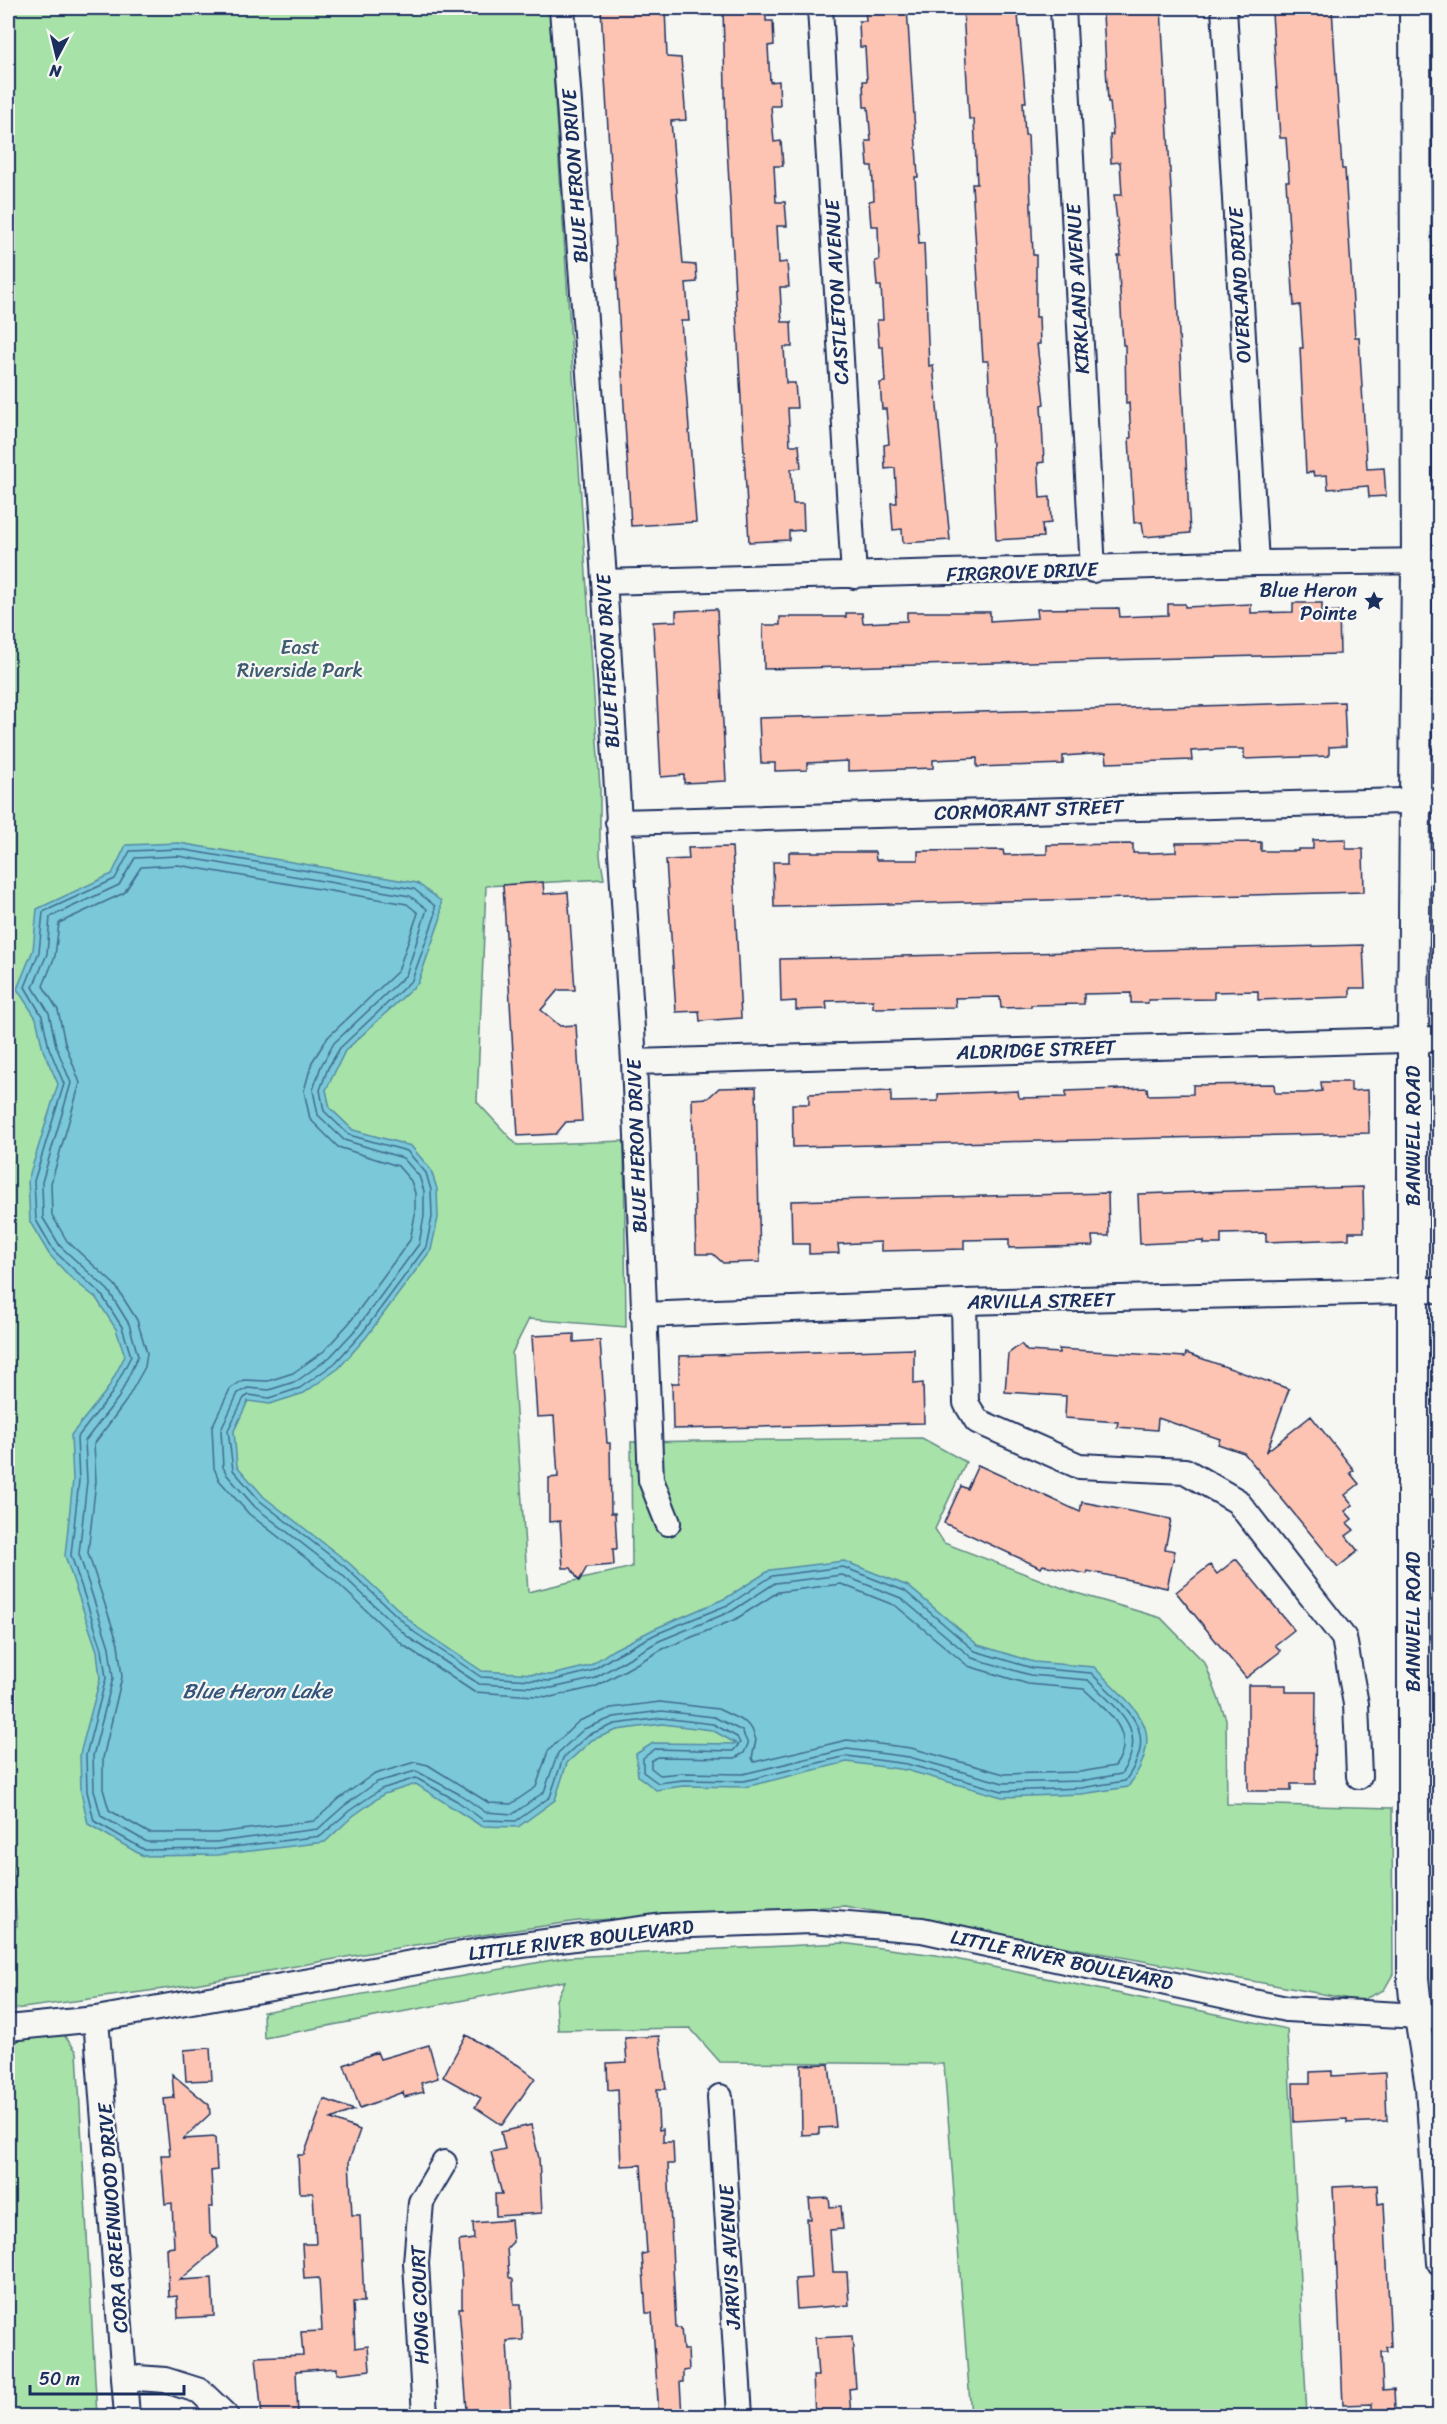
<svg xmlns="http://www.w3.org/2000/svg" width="1447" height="2424" viewBox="0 0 1447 2424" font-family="Sriracha,sans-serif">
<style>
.green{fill:#a7e2a8;stroke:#618883;stroke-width:1.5}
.water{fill:#7ac8d8;stroke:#548ba7;stroke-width:1.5}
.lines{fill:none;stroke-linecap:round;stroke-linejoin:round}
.shore{stroke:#416c8f;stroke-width:1.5}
.building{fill:#fdc4b3;stroke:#1b2f5e;stroke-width:1.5}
.minor-casing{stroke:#1b2f5e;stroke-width:28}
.major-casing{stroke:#1b2f5e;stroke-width:34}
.minor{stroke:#f6f6f2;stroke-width:24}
.major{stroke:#f6f6f2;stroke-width:30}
.labels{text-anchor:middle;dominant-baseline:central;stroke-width:4.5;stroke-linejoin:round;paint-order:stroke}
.street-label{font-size:20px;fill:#1b2f5e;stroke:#f6f6f2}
.poi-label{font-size:20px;fill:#1b2f5e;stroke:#f6f6f2;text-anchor:end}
.park-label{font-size:20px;fill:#3e5c70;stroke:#f6f6f2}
.water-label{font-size:21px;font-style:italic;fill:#33557c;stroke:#f6f6f2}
</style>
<rect width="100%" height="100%" fill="#f6f6f2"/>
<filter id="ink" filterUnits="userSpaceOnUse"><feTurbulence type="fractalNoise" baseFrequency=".0167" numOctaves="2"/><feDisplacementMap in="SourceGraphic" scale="12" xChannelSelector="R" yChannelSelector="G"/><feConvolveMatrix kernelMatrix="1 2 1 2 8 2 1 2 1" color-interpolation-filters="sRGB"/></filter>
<g filter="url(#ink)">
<!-- green -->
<path class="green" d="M8,8h541l51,780v68l4,23 -118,7 -9,216 40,43 107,-4 2,186 -97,-8 -17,34 16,239 104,-25 -1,-125 291,-4 44,24 -31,67 9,14 129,49 88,26 44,45 21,56 1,85 165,4 1,166 -9,16 -24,11 -515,-95 -267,15 -170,25 -230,41 -170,23v-82l9,-2 -9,-122z
M841,1943l95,12 351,74 20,387h-336l-27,-352 -224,-2 -30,-34 -132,2 -2,-30 9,-19 -301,57 -1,-26 306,-55z
M63,2034l14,18 20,364h-89v-374z"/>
<!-- water -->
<path class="water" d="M179,843l238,40 24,18v16l-23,66 -73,68 -19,39 4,18 23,22 58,16 20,24 6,19 1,29 -7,32 -64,86 -28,32 -35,25 -34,11 -22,-3 -14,30 3,35 27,31 85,66 69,65 64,43 69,4 38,-9 24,-16 41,-21 72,-31 44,-28 74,-9 64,25 70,59 56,17 60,5c41,43 76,60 34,120l-46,7 -80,3 -96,-27 -59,-8 -102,25 -62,-1 -27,4 -18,-14 -2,-22 17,-11 84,1 -25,-14 -50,-6 -45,6 -25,10 -25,23 -12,37 -37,27 -37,-1 -65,-42 -32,10 -31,22 -28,26 -108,13 -74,1 -55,-32 -7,-32 -1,-38 20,-75 -3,-28 -32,-95 8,-76 -2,-45 36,-45 18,-34 -9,-27 -20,-31 -26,-21 -21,-23 -19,-32 -2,-42 30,-96 -15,-34 -7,-32 -19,-29 16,-39 4,-41 75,-35 14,-29z"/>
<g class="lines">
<!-- shore -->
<path class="shore" d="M179,849l235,40 21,17v10l-23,64 -72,68 -12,20 -8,22 4,21 25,24 58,16 19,22 5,17 1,27 -6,30 -63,85 -28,31 -35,25 -31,10 -20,-3 -5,3 -16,32 5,40 27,31 85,66 69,65 67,45 70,4 40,-10 25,-16 40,-21 74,-30 42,-28 71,-9 62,24 70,60 57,17 59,5c36,37 71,57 34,108l-44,7 -79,3 -95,-27 -60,-8 -103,25 -61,-1 -25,3 -15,-11v-14l12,-9 78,2 7,-8 -3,-6 -24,-13 -51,-6 -47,6 -27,11 -25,23 -13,39 -34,24 -33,-1 -26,-19 -41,-23 -35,11 -32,22 -28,25 -104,13 -72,1 -51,-29 -7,-30 -1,-36 20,-77 -4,-29 -31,-94 8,-75 -2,-42 35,-45 19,-37 -9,-29 -21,-33 -47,-43 -18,-31 -2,-39 30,-97 -15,-36 -7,-32 -17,-29 14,-35 4,-40 72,-33 15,-28z
M178,856l232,40 17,13 -21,66 -72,68 -13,23 -8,24 5,25 26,25 59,18 16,18 5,15v25l-5,28 -62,84 -27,29 -33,24 -28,9 -21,-2 -10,5 -17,37 2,37 4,8 28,32 85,66 69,65 70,46 73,4 41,-9 66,-38 73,-30 43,-28 67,-8 59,23 71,60 58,17 58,5c30,30 63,51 33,94l-40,7 -78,2 -94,-26 -62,-8 -104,25 -61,-1 -22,2 -9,-7v-7l6,-4 78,1 9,-5 4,-9 -6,-13 -28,-14 -52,-6 -48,6 -30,12 -26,24 -14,39 -31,22 -28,-2 -24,-17 -45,-24 -39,11 -33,24 -26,23 -102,13h-69l-46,-26 -7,-26 -1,-34 20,-78 -4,-31 -30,-93 8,-73 -2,-40 34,-44 19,-41 -9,-32 -21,-34 -48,-44 -17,-28 -1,-36 29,-99 -15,-37 -7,-33 -16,-26 14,-33 3,-37 69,-32 16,-27z
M178,865l229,39 11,9 -20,58 -70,66 -16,25 -8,29 6,28 28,28 60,19 13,15 4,12v22l-5,25 -60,82 -26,29 -31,22 -25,8 -25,-1 -13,9 -18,38 2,41 5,12 30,34 85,66 69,65 71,47 77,5 44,-10 68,-38 73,-30 42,-27 63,-8 55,22 72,60 60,18 56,5c22,22 55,44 31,77l-35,6 -76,2 -93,-26 -64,-8 -93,22 -2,-4 4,-18 -4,-11 -7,-7 -27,-13 -58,-7 -49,6 -32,13 -31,30 -12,36 -25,17 -22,-1 -61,-38 -13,-3 -43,13 -33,24 -25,22 -98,12h-67l-40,-23 -6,-21v-31l19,-81 -4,-33 -30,-91 8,-72 -2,-37 32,-43 19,-34 2,-14 -10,-33 -22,-35 -48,-44 -15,-26 -1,-32 29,-100 -15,-40 -7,-33 -15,-24 12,-30 4,-33 65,-30 17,-26z"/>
</g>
<!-- building -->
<path class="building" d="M601,8h64l2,49 14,1 5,62 -15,1 12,143 13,1 1,17 -11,1 3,38h-8l15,201 -65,4z
M723,8h43v13h7l1,24 -6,1 2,36 9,-1 1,25h-9l3,36 7,-1 2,25h-9l2,36h9l2,24h-10l2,37 8,-1 2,25h-9l2,35h9l1,25h-8l2,36h9l2,25h-9l2,37h9l2,23 -10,1 2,35h10l1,26 -15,1v9l-40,2 -23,-413z
M865,8h42l11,169h-3l4,67 5,-1 5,123 4,-1 17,175 -47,3 -1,-14 -9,1 -2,-27h6l-2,-35 -10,1 -1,-24 5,-1 -3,-35h-4l-2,-26 5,-1 -2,-35h-4l-2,-27h6l-2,-34h-4l-2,-25 4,-1 -1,-34h-7l-2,-25 5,-1 -2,-34h-4l-2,-25h5l-3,-34h-4l-1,-26h4l-2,-34h-5l-1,-26h7z
M963,8h46l1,7h8l8,87h-3l2,33h3l5,120h3v62h3l1,27h-3l7,60 -3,1 3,57 -6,1 2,35 10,-1 1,26 -9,1 1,13 -47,3 -8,-179h-5l-11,-177h5l-3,-65h-5z
M1105,8h56l29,525 -46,4 -2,-15 -8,1 -5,-85h2l-2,-35 -3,1 -1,-59h-2l-5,-89h3l-7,-61h8l-2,-33 -9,1 -1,-28h3l-3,-33h-2l-5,-88h3z
M1279,8h53l10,161h3l10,168h4l8,132 17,-1 2,28 -17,1 -1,-11 -40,3 -1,-14 -13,1 -1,-4 -7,1 -6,-125h3l-3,-43 -6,1 -8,-125h3l-3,-43h-6l-8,-125h7z
M1293,603h29v9l17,-1 1,43 -576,15 -1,-44h17v-8h66v-4h16l1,10 44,-2v-9h83v9l48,-3 -1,-9 82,-1 1,9 48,-2v-11h17v3l66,-3v9l42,-1z
M717,609l9,172 -42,2v-8l-23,2 -8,-155 23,-1v-10z
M1344,702l2,44 -17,1v9l-85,3v-10h-16l-37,2 1,9 -85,3 -1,-10 -43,3v8l-86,3v-9l-44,2v8l-85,3v-10l-41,2v7l-32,1v-8h-14l-2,-45z
M1346,839v10h17l1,43 -590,15 -1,-45h16v-10h86l1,8h42v-9l85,-1 1,5 43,-1v-9l86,-1v9h20l23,-1v-9l85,-1v9h37v-2h15v-9z
M732,847l9,171 -41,3 -1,-10 -23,1 -10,-152 23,-1 -1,-11z
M543,882l1,12 24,-2 7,98h-17l-17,20 19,16 16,-1 6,96 -16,1 -10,12 -38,2 -15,-251z
M1363,945l2,43h-15v9l-92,3v-9l-44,1v7l-66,1v3h-17v-10l-47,1v10l-53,1v2l-30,1 -1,-11 -45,1 1,9 -83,1v-8l-47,1 1,8 -31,1v-9l-15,1 -1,-43z
M1321,1082h30v9l17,-1 1,43 -576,14 -1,-43h17v-10l82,-3v11l47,-1v-7l80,-3 1,7 47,-1v-6l81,-3 1,7 45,-1v-9l81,-1 1,9h30l17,-2z
M756,1087l4,175 -37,1 -10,-9h-17l-4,-155 16,-1 11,-10z
M1363,1187l1,45h-15v7l-83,3v-9l-45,1v10h-17v-3l-64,3 -2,-50z
M1108,1193l1,43h-17l1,10 -84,2v-9l-45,1v9l-83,2v-9l-43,2 1,9 -30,1v-10h-17l-1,-43z
M574,1334v8l26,-2 7,103h3l1,70h4l2,36h-4l1,16 -27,2 -8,14 -8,-13h-8l-3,-47 -11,1v-44l9,-1 -4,-61 -17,1 -5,-81z
M1021,1344l6,7 32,2v-4l126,8 1,-4 103,36 -22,62 44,-35 43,54 -4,3 9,11 -14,11 8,10 -8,6 7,8 -5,4 7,7 -8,6 12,15 -20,16 -94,-114 -26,-9 2,-5 -62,-21 -1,12 -40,-3 1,-5 -53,-4 1,-22 -61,-4 3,-38z
M914,1349v35l9,-1 1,40 -251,6 -1,-46h7v-27z
M978,1465l102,47 2,-10 89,17 -6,30 10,2 -8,37 -79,-17 -1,3 -44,-9 -2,3 -97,-45 17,-37 6,3z
M1236,1559l58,71 -19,15 6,6 -35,27 -70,-86 34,-27 7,9z
M1248,1685h38v7h30l-1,92h-24v7h-43z
M466,2035l52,30 17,13 -33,47 -27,-18 6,-9 -38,-21z
M659,2036l7,53h-9l2,41 4,-1v13h10l1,22h-6l8,164h5l2,22h5l1,20 -6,1v11h-3l2,34h-23l-7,-103h-6l-4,-59 5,-1 -6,-88 -20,1 -3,-77 -10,1 -1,-27 20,-1 -2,-24z
M429,2045l9,33 -17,5 3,9 -20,5 -1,-5 -43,16 -16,-43 33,-13 3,7z
M210,2048l2,32 -26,1 -2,-31z
M829,2064l7,63 -17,1v6l-17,1 -1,-70z
M1332,2071v5l53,-3 2,48 -40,2v-4l-53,3 -1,-39h17v-11z
M172,2074l37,31 1,9 -27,25 32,-2 2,33 -6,1 2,36h-4l1,27 7,5 1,9 -38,32 32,-2 2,38 -36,2 -1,-22 -8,1 -2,-49 7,-1 -2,-44 -7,1 -4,-49h9l-6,-56 10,-1z
M324,2099l30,11 -23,9 29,11 -11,31 3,54h8l4,87h-11l2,46 13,-2 2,24 -33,4v-6l-41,3 2,45h-36l-6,-59 47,-2 -2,-23 21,-1 -3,-53 -15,1 -2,-35h14l-3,-51h-13l-2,-38h6z
M531,2125l8,33 3,55 -46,3 -1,-22h7l-11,-42 14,-3 -4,-17z
M1377,2185l1,19 6,-1 7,144h-5l1,5h-6l2,38 11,-1 1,20 -23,1v-6l-29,1 -10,-218z
M829,2198l1,9 11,-1 2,23 -13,1 3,42h14l2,33 -52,4 -2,-30 16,-1 -4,-59h4l-2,-20z
M511,2220l2,22 -6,6 2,29 4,3 1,24h7l2,36 -16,1 4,75h-30l-1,-7 -13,1 -8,-102h3v-31l-3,-36 15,-2 -1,-16z
M852,2336l4,52 -7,1 2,27h-36l-2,-40h5l-3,-38z"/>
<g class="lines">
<!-- minor casing -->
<g class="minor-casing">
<path id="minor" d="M562,8l41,556 31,498 17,418 17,43
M820,8l34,568
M1063,8l30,562
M1224,8l32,555
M604,582l652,-19 184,-2
M618,822l822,-22
M634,1062l806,-23
M964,1302l2,101 11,18 102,45 106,5 52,30 107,137 12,66 3,72
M643,1315l321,-13 476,-12
M1417,2017l11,70 12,176
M96,2019l31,397
M8,2028l88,-9 389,-69 179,-24 147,-5 111,9 364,79 154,8
M720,2097l20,319
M124,2377l41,3 35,11 26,25
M425,2416l-9,-153 5,-61 23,-39"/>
</g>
<!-- major casing -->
<g class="major-casing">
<path id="major" d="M1415,8l2,553 -4,479v938l4,39"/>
</g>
<!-- minor -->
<use href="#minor" class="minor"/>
<!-- major -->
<use href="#major" class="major"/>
</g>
</g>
<!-- icons -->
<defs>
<g id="sight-bare" transform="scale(1.62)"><path d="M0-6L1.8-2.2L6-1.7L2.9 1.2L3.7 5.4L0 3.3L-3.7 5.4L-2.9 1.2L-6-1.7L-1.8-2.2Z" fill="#1b2f5e" stroke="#f6f6f2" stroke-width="2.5" paint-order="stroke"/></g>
</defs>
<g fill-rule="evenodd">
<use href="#sight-bare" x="1374" y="601"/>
</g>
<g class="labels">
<!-- street labels -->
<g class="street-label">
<text transform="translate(575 176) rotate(-94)">BLUE HERON DRIVE</text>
<text transform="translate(1240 285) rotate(-93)">OVERLAND DRIVE</text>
<text transform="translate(1078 289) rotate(-93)">KIRKLAND AVENUE</text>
<text transform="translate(837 292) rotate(-93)">CASTLETON AVENUE</text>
<text transform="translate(1022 572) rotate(-2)">FIRGROVE DRIVE</text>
<text transform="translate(608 661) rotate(-93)">BLUE HERON DRIVE</text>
<text transform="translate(1029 810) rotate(-2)">CORMORANT STREET</text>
<text transform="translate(1036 1050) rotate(-2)">ALDRIDGE STREET</text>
<text transform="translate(1413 1136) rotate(-90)">BANWELL ROAD</text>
<text transform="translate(637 1146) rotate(-92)">BLUE HERON DRIVE</text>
<text transform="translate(1041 1301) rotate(-1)">ARVILLA STREET</text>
<text transform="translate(1413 1622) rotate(-90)">BANWELL ROAD</text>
<text transform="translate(581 1940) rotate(-7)">LITTLE RIVER BOULEVARD</text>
<text transform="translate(1062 1960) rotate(12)">LITTLE RIVER BOULEVARD</text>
<text transform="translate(113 2218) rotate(-94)">CORA GREENWOOD DRIVE</text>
<text transform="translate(730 2257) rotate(-93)">JARVIS AVENUE</text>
<text transform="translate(420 2305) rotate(-92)">HONG COURT</text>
</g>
<!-- poi labels -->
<g class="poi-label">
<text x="1357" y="590">Blue Heron<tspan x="1357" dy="23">Pointe</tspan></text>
</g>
<!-- park labels -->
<g class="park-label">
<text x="300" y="647">East<tspan x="300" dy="23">Riverside Park</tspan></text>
</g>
<!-- water labels -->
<g class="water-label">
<text x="257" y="1691">Blue Heron Lake</text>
</g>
</g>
<!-- margin -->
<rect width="1447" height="2424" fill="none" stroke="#f6f6f2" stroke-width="30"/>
<rect x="15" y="15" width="1417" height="2394" fill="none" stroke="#1b2f5e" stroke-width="2" filter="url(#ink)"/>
<!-- north arrow -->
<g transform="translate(57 57) rotate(187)" stroke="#f6f6f2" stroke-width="4.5" paint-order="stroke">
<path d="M0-4.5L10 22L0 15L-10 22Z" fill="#1b2f5e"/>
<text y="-9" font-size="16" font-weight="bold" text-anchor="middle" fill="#1b2f5e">N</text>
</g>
<!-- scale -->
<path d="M30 2385v9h154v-9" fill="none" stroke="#1b2f5e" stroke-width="3"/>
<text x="39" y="2385" font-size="18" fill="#1b2f5e" stroke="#f6f6f2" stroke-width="4.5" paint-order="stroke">50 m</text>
</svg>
